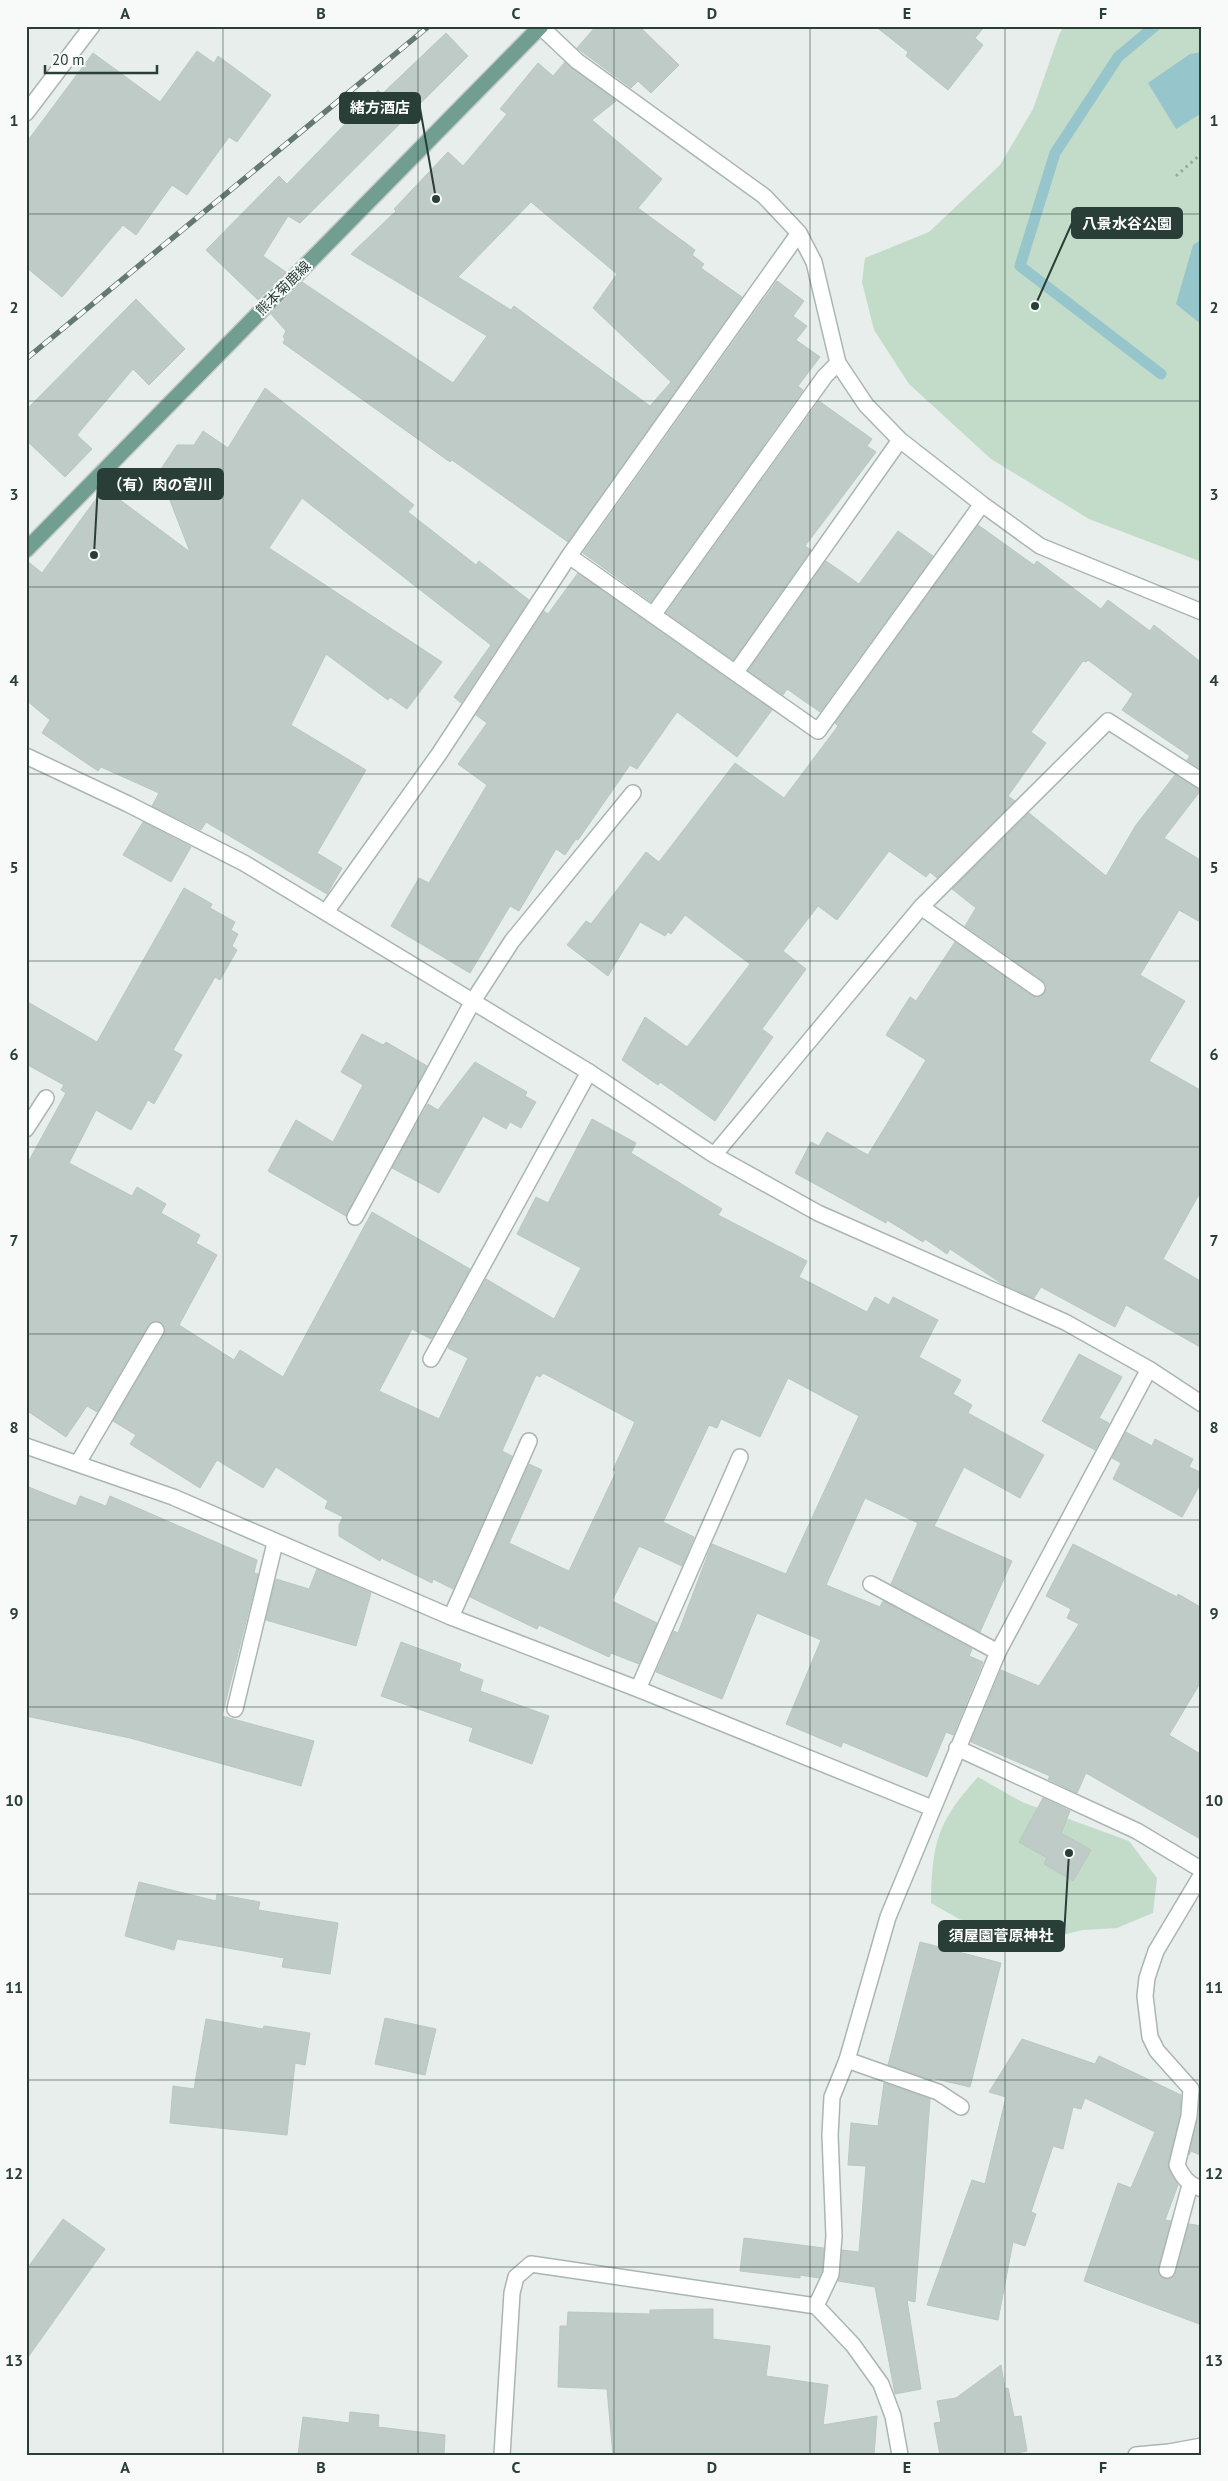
<svg xmlns="http://www.w3.org/2000/svg" width="1228" height="2481" viewBox="0 0 1228 2481" font-family="'PT Sans','Noto Sans JP',sans-serif">
<style>
.green{fill:#c3dcc9}
.water{fill:#96c5cb}
.lines{fill:none;stroke-linecap:round;stroke-linejoin:round}
.stream{stroke:#96c5cb;stroke-width:11}
.building{fill:#bfcbc6;stroke:#bac7c1;fill-rule:evenodd}
.service-casing{stroke:#aab6b1;stroke-width:18}
.minor-casing{stroke:#aab6b1;stroke-width:18}
.primary-casing{stroke:#c3c9c7;stroke-width:18}
.path{stroke:#8bada2;stroke-width:3;stroke-dasharray:2.5 4;stroke-linecap:butt}
.service{stroke:#fff;stroke-width:15}
.minor{stroke:#fff;stroke-width:15}
.primary{stroke:#719e91;stroke-width:15}
.rail-casing{stroke:#637972;stroke-width:5.5}
.rail{stroke:#f7faf9;stroke-width:4;stroke-dasharray:11;stroke-linecap:butt}
.grid{fill:none;stroke:#283e37;stroke-width:1;stroke-opacity:0.55}
.labels{text-anchor:middle;dominant-baseline:central;stroke-width:4;stroke-linejoin:round;paint-order:stroke}
.street-label{font-size:14px;fill:#283e37;stroke:#f7faf9}
.leader{fill:none;stroke:#283e37;stroke-width:2}
.callout-dot{fill:#283e37;stroke:#f7faf9;stroke-width:2}
.callout{fill:#283e37;stroke:#283e37;stroke-width:2}
.callout-label{font-size:15px;text-anchor:middle;font-weight:bold;fill:#fff}
.neatline{fill:none;stroke:#283e37;stroke-width:2}
.grid-label{font-size:16px;text-anchor:middle;font-weight:bold;fill:#283e37}
</style>
<rect width="100%" height="100%" fill="#e7eeeb"/>
<!-- green -->
<path class="green" d="M1064,26h138v536l-113,-43 -98,-60 -82,-75 -35,-54 -12,-48 3,-24 64,-26 71,-67 33,-56 26,-74z
M978,1777l44,25 107,39 28,37 -4,35 -36,15 -34,2 -42,10 -28,-3 -54,-18 -28,-16c1,-60 6,-81 47,-126z"/>
<!-- water -->
<path class="water" d="M1202,52v61l-26,16 -28,-46 42,-29z
M1202,239v86l-26,-21 17,-59z"/>
<g class="lines">
<!-- stream -->
<path class="stream" d="M1155,26l-37,31 -63,96 -35,113 141,108"/>
</g>
<!-- building -->
<path class="building" d="M596,26h43l40,39 -28,28 -13,-12 -7,7 -54,-40z
M875,26h110l-10,12 8,7 -35,45 -42,-34 2,-4z
M446,33l22,23 -168,167 -12,-7 -25,40 23,16 -28,28 -52,-50 73,-74 8,8 91,-94 4,4z
M197,51l17,12 4,-7 53,39 -34,47 -8,-5 -42,58 -15,-10 -36,50 -13,-10 -61,72 -36,-30v-124l67,-90 67,49z
M565,62l51,39 -24,19 70,59 -24,29 57,42 -3,5 12,9 -3,4 41,29 -174,245 -116,-82 -2,2 -167,-119 2,-4 -2,-2 3,-6 -15,-17 31,-32 151,101 34,-47 -136,-82 45,-43 -2,-2 54,-57 15,14 44,-52 -7,-5 38,-46 15,13zM531,202l86,72 -24,34 78,74 -21,24 -136,-100 -3,4 -53,-33z
M777,281l27,20 -11,15 14,10 -11,14 24,17 -22,29 5,4 -152,212 -68,-49z
M136,299l49,50 -36,36 -16,-16 -56,66 15,14 -27,28 -39,-37v-30z
M265,388l149,117 -6,7 68,53 3,-4 50,39 -68,103 -7,-6 37,-52 -189,-147 -33,50 173,114 -35,47 -17,-12 -2,3 -62,-46 -35,71 75,45 -49,83 25,15 -15,26 -121,-72 -5,8 -49,-24 7,-13 -58,-26 -3,4 -56,-38 8,-13 -24,-20v-140l16,13 62,-85 86,64 -31,-80 18,-27h17l9,-14 25,17z
M819,401l53,38 -5,7 9,6 -71,94 6,4 -78,110 -67,-47z
M978,525l56,40 3,-4 64,48 7,-9 42,31 4,-6 48,38v107l-15,-10 3,-4 -68,-46 11,-16 -45,-34 -2,2 -3,-1 -52,71 15,11 -38,53 7,5 -78,77 -7,-6 -4,5 -37,-26 -52,69 -19,-14 -35,45 23,18 -44,60 11,8 -58,84 -55,-39 -2,3 -36,-25 23,-43 42,30 63,-83 -65,-49 -14,19 -3,-2 -3,4 -25,-14 -32,54 -41,-31 19,-24 5,3 55,-72 13,10 76,-99 49,35 54,-72 -3,-3z
M898,531l35,25 -113,156 -33,-23 -4,6 -35,-24 78,-110 33,23z
M578,573l194,137 -35,47 -60,-45 -40,57 -7,-4 -52,75 -2,-1 -11,16 -9,-6 -37,62 -9,-5 -40,67 -79,-47 28,-48 10,5 58,-98 -29,-21 29,-41 -11,-8 68,-104 4,3z
M1175,775l26,15 -37,48 38,23v62l-23,-13 -39,65 45,26 -36,60 53,30v98l-39,70 39,23v66l-76,-43 -11,22 -74,-40 -7,11 -30,-13 -54,-36 -3,5 -22,-15 -2,3 -36,-22 -1,3 -91,-50 16,-31 8,4 8,-14 41,23 58,-95 -40,-25 24,-38 6,4 39,-59 77,54 9,1 4,-4 1,-9 -4,-4 -77,-54 11,-18 -24,-19 77,-76 77,63 30,-51z
M143,822l48,25 -20,35 -48,-27z
M184,888l28,16 -2,4 25,14 -4,8 7,4 -6,12 5,4 -17,30 -5,-3 -42,73 9,5 -28,49 -6,-4 -17,30 -35,-20 -27,53 63,33 5,-9 29,17 -5,9 39,22 -4,8 21,12 -38,70 55,35 6,-10 43,27 89,-165 98,57 -39,70 -19,-10 -33,62 60,28 29,-61 -20,-10 38,-69 68,40 27,-51 -64,-34 19,-37 12,6 44,-84 44,24 -5,10 91,56 -4,6 89,46 -8,16 68,35 8,-15 14,8 4,-8 45,23 -19,37 42,23 -8,14 19,11 -4,8 76,42 -24,43 -56,-31 -30,59 78,35 -32,71 -89,-48 27,-61 -53,-25 -39,87 54,22 3,-6 89,48 -3,7 14,6 -30,73 -7,-3 -19,45 -84,-35 -2,5 -55,-23 35,-84 -64,-27 -35,86 -66,-27 18,-41 4,2 34,-89 74,30 73,-158 -71,-38 -28,59 -39,-18 -4,9 -8,-3 -46,97 31,15 -12,29 -43,-20 -27,55 45,22 -18,41 -28,-11 -2,4 -70,-32 -2,4 -67,-32 59,-133 13,6 -33,73 60,28 47,-99 -3,-2 22,-48 -92,-49 -3,4 -4,-2 -34,76 10,5 -59,133 -20,-10 -1,4 -51,-25 -1,3 -41,-25v-11l4,-8 -18,-9 3,-7 -52,-34 -13,21 -46,-28 -17,28 -70,-44 6,-9 -23,-14 51,-86v-9l-4,-4h-8l-4,3 -51,87 -10,-6 -21,31 -40,-27v-244l40,-73 -5,-3 3,-5 -38,-21v-63l71,41z
M362,1034l21,11 3,-3 41,24 -81,150 -78,-45 28,-51 37,22 30,-57 -22,-13z
M475,1062l52,30 -2,4 11,6 -15,26 -11,-6 -4,7 -23,-13 -44,77 -47,-25 36,-64 10,6z
M1079,1354l43,23 -23,41 10,5 -14,27 -53,-29z
M1126,1432l26,14 3,-7 38,20 -4,8 13,6v8l-20,36 -69,-38 8,-16 -9,-5z
M26,1486l50,20 4,-10 26,10 4,-10 147,64 -3,13 4,1 -36,142 92,25 -13,45 -171,-48 -104,-22z
M1073,1544l104,53 1,-3 24,14v72l-33,55 33,20v85l-116,-67 -9,20 -29,-14 2,-3 -79,-34 30,-72 38,16 40,-62 -12,-6 4,-9 -25,-13z
M317,1569l54,24 -15,53 -90,-26 10,-41 33,10z
M401,1642l60,22 -2,7 24,9 -3,11 69,25 -17,48 -63,-23 4,-13 -92,-32z
M1043,1798l27,13 -9,22 30,17 -18,31 -29,-17 3,-6 -28,-16z
M139,1882l77,19 1,-7 43,8 -2,8 80,13 -8,51 -48,-7 2,-9 -107,-19 -3,11 -49,-14z
M920,1942l81,21 -31,124 -38,-9 -1,2 -43,-15z
M385,2018l51,11 -11,46 -50,-11z
M206,2019l57,10 1,-3 46,7 -5,32 -10,-2 -8,72 -117,-12 3,-37 21,3z
M1022,2039l73,25 4,-8 82,39 -1,20 -12,48 1,6 9,16 -13,35 6,1 -13,51 6,7 10,-3 15,-52 13,2v99l-118,-44 34,-98 13,5 24,-56 -70,-34 -4,11 -8,-2 -10,42 -10,-3 -22,66 5,2 -11,32 -12,-4 -15,78 -71,-15 45,-125 13,4 21,-87 -17,-5z
M884,2083l46,16 -15,203 -8,-2 14,89 -26,5 -20,-107 -37,-6 4,-31 17,2 7,-86 -18,-1 3,-42 27,3z
M1199,2104l3,1v51l-11,-5 -2,4z
M63,2219l42,30 -79,111v-90z
M744,2238l80,10 -2,24 -3,6 -19,-3v3l-60,-7z
M713,2309v30l57,7 -4,30 62,9 -5,40 54,-9 -3,39h-261l-6,-66 -49,-2 2,-61h7l1,-14 82,2v-4z
M1001,2365l4,24 3,-1 6,29 7,-1 6,35 -21,4h-66l-6,-32 7,-1 -4,-21 19,-3z
M350,2412l29,3 -1,12 67,8 -1,20h-146l5,-38 46,6z"/>
<g class="lines">
<!-- service casing -->
<g class="service-casing">
<path id="service" d="M355,1217l118,-216 39,-60 121,-148
M431,1359l158,-287
M78,1463l78,-133
M871,1584l127,68
M451,1617l78,-176
M638,1689l102,-232
M235,1709l40,-166
M1202,1874l-46,77 -9,27 -2,18 5,41 7,14 34,38 -2,27 -12,49c6,13 11,19 25,24
M847,2060l91,32 23,15
M1167,2270l23,-85
M1169,2452l33,-6
M1136,2455l33,-3v3"/>
</g>
<!-- minor casing -->
<g class="minor-casing">
<path id="minor" d="M540,26l37,35 187,135 35,37 15,29 24,101 28,42 34,35 82,64 58,42 162,66
M26,113l66,-87
M569,556l84,59 172,-239 13,-13
M653,615l165,116 164,-227
M736,672l164,-232
M26,756l102,48 116,59 345,209 125,83 104,58 247,109 84,47 53,35
M326,912l113,-158 130,-198 230,-323
M1037,988l-116,-81 187,-186 94,60
M26,1129l20,-31
M714,1155l207,-248
M26,1446l147,51 278,120 187,72 294,119
M957,1748l180,83 65,39
M816,2306l15,-32 3,-38 -4,-101 2,-38 15,-37 41,-143 110,-265 151,-283
M502,2455l10,-162 4,-16 15,-13 285,42 37,39 28,39 12,32 7,39"/>
</g>
<!-- primary casing -->
<g class="primary-casing">
<path id="primary" d="M26,550l515,-524"/>
</g>
<!-- path -->
<path class="path" d="M1176,176l26,-23"/>
<!-- service -->
<use href="#service" class="service"/>
<!-- minor -->
<use href="#minor" class="minor"/>
<!-- primary -->
<use href="#primary" class="primary"/>
<!-- rail casing -->
<g class="rail-casing">
<path id="rail" d="M26,359l403,-333"/>
</g>
<!-- rail -->
<use href="#rail" class="rail"/>
</g>
<!-- grid -->
<path class="grid" d="M223,26v2429M418,26v2429M614,26v2429M810,26v2429M1005,26v2429M26,214h1176M26,401h1176M26,587h1176M26,774h1176M26,961h1176M26,1147h1176M26,1334h1176M26,1520h1176M26,1707h1176M26,1894h1176M26,2080h1176M26,2267h1176"/>
<g class="labels">
<!-- street labels -->
<g class="street-label">
<text transform="translate(283 288) rotate(-45)">熊本菊鹿線</text>
</g>
</g>
<!-- callouts -->
<path class="leader" d="M436 199L420 108M1035 306L1072 223M94 555L98 484M1069 1853L1064 1936"/>
<g class="callout-dot">
<circle cx="436" cy="199" r="5"/>
<circle cx="1035" cy="306" r="5"/>
<circle cx="94" cy="555" r="5"/>
<circle cx="1069" cy="1853" r="5"/>
</g>
<g class="callout">
<rect x="340" y="93" width="80" height="30" rx="5"/>
<rect x="1072" y="208" width="110" height="30" rx="5"/>
<rect x="98" y="469" width="125" height="30" rx="5"/>
<rect x="939" y="1921" width="125" height="30" rx="5"/>
</g>
<g class="callout-label">
<text x="380" y="113">緒方酒店</text>
<text x="1127" y="229">八景水谷公園</text>
<text x="160" y="490">（有）肉の宮川</text>
<text x="1001" y="1941">須屋園菅原神社</text>
</g>
<!-- border -->
<rect width="1228" height="2481" fill="none" stroke="#f7faf9" stroke-width="55"/>
<!-- scale -->
<path d="M45 65v8h112v-8" fill="none" stroke="#283e37" stroke-width="2.5"/>
<text x="52" y="65" font-size="15" fill="#283e37" stroke="#f7faf9" stroke-width="4" paint-order="stroke">20 m</text>
<rect x="28" y="28" width="1172" height="2426" class="neatline"/>
<g class="grid-label">
<text x="125" y="19">A</text>
<text x="321" y="19">B</text>
<text x="516" y="19">C</text>
<text x="712" y="19">D</text>
<text x="907" y="19">E</text>
<text x="1103" y="19">F</text>
<text x="14" y="126">1</text>
<text x="1214" y="126">1</text>
<text x="14" y="313">2</text>
<text x="1214" y="313">2</text>
<text x="14" y="500">3</text>
<text x="1214" y="500">3</text>
<text x="14" y="686">4</text>
<text x="1214" y="686">4</text>
<text x="14" y="873">5</text>
<text x="1214" y="873">5</text>
<text x="14" y="1060">6</text>
<text x="1214" y="1060">6</text>
<text x="14" y="1246">7</text>
<text x="1214" y="1246">7</text>
<text x="14" y="1433">8</text>
<text x="1214" y="1433">8</text>
<text x="14" y="1619">9</text>
<text x="1214" y="1619">9</text>
<text x="14" y="1806">10</text>
<text x="1214" y="1806">10</text>
<text x="14" y="1993">11</text>
<text x="1214" y="1993">11</text>
<text x="14" y="2179">12</text>
<text x="1214" y="2179">12</text>
<text x="14" y="2366">13</text>
<text x="1214" y="2366">13</text>
<text x="125" y="2473">A</text>
<text x="321" y="2473">B</text>
<text x="516" y="2473">C</text>
<text x="712" y="2473">D</text>
<text x="907" y="2473">E</text>
<text x="1103" y="2473">F</text>
</g>
</svg>
